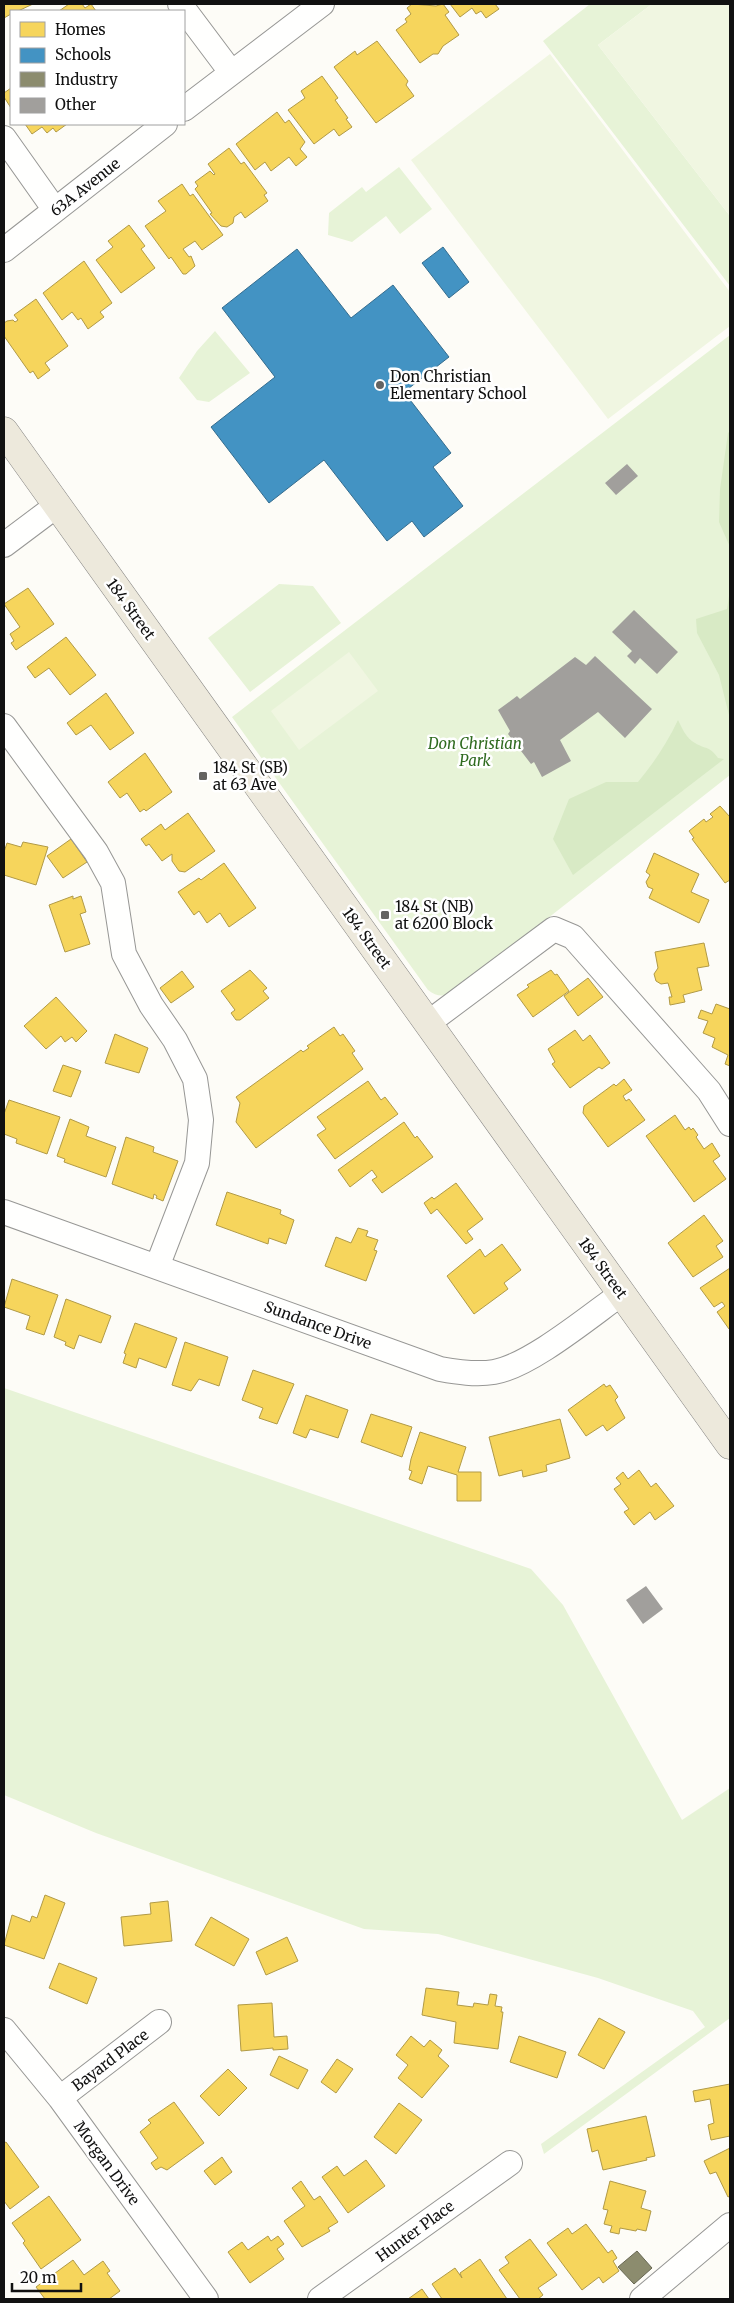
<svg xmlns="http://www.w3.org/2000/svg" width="734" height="2303" viewBox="0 0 734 2303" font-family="Merriweather,serif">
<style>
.green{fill:#e7f3d7}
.forest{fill:#d8eac5}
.pitch{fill:#f0f6e1}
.homes{fill:#f6d55c;stroke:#b19a46}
.schools{fill:#4393c3;stroke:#346c8e}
.industry{fill:#8c8c6e;stroke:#676752}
.building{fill:#a19f9c}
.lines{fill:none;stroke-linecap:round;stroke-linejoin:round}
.minor-casing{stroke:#979795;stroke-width:26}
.major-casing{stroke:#858482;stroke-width:29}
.minor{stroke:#fffffe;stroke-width:24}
.major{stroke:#ede9dc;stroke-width:28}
.poi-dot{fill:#646362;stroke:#fff;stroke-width:2}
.labels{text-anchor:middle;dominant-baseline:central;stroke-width:5;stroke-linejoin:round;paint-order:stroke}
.street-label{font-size:15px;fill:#111;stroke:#fff}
.poi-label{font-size:15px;fill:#111;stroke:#fff;text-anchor:start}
.park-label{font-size:15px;font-style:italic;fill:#2f6b1f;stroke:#fff}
</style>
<rect width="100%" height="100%" fill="#fdfcf7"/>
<!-- green -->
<path class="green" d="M590,4h62l-54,41 132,171v70l-187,-245z
M399,167l33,42 -32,25 -14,-18 -34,26 -24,-7 1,-22 33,-26 4,5z
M215,331l35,42 -41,29 -12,-2 -18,-22 18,-27z
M730,335v440l-276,217c-10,5 -17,5 -26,-2l-196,-273z
M279,584l34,2 28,37 -91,69 -42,-54z
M4,1388l527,181 32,36 119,215 48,-32v230l-186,136 -3,-10 164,-117 -12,-16 -95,-33 -160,-44 -74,-5 -268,-96 -92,-38z"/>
<!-- forest -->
<path class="forest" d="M730,431v288l-11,-44 -22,-42 -1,-14 31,-10 3,-19v-43l-11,-25 1,-33 8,-56z
M678,720c4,8 8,18 17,23 11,7 14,2 23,15l6,1 -151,116 -20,-36 16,-40 37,-17h32c16,-19 29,-39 40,-62z"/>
<!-- pitch -->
<path class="pitch" d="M652,4h78v212l-132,-171z
M550,54l180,238v34l-122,93 -197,-259z
M349,652l29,39 -79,59 -28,-39z"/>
<!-- homes -->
<path class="homes" d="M4,4h29l-15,7h-7v3l-7,4z
M69,4h13l3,4 6,-4 5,7h-37z
M412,4l24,2 7,-2 6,8 -4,3 14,20 -16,11 -5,8h-5l-13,9 -24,-33 11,-8 -2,-3 6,-5 -4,-6z
M450,4h45l4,5 -13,9 -5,-7 -5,3 -4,-6 -12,9z
M377,41l31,40 -2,4 8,11 -38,27 -42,-56 21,-16 2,4z
M322,76l16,22 -3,2 13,18 -2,1 6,8 -13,9 -5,-7 -20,15 -26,-34 17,-12 -4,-7z
M11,82v26l-7,-11v-4l7,-5z
M277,112l8,11 4,-3 16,22 -5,7 7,8 -11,9 -7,-9 -18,14 -6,-9 -10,8 -19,-26z
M25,124h42l-11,8 -3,-4 -6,5 -5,-6 -10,7z
M229,148l12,16 3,-2 23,31 -3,2 4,6 -23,17 -4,-6 -7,5 -1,6 -6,4 -6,-1 -11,-12 2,-1 -17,-24 3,-3 -3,-4 15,-11 4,4 1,-1 -7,-10z
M182,184l8,12 3,-2 30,41 -21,15 -7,-9 -12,8 6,8 2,-1 4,10 -9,8h-3l-12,-17 -2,2 -24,-33 21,-15 -8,-10z
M129,225l16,21 -4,3 14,19 -34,25 -25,-33 17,-13 -5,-6z
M84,261l28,42 -12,9 4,5 -16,12 -7,-11 -3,2 -6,-8 -10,8 -19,-27z
M36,299l32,47 -23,17 5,7 -12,9 -5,-8 -3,2 -26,-37v-13l3,-2 6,-1 2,2 3,-2 -4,-5z
M28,588l26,36 -38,26 -5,-7 3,-2 -4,-7 10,-7 -16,-23z
M66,637l30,38 -26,20 -21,-27 -14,10 -8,-11z
M106,693l28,40 -24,17 -19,-25 -15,10 -9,-12z
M145,753l27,39 -26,19 -2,-2 -4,3 -13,-19 -7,5 -12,-16z
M720,806l10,11v63l-5,3 -33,-44 2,-1 -5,-7 15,-12 2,3 7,-5 -3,-3z
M188,813l27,38 -30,21 -6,-1 -7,-10v-7l-10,7 -13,-17 -3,2 -5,-7 20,-15 4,6z
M71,839l16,23 -24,16 -16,-22z
M23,842l25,5 -12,38 -32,-10v-23l3,-9 14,4z
M654,853l45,21 -8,18 18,8 -10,23 -50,-25 4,-9 -5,-2 -2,-5 4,-7 -4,-3z
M224,863l32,45 -27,19 -9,-14 -13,10 -8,-12 -5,4 -16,-23 21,-14 2,2z
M73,896v3l8,-3 5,16 -6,2 10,30 -25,8 -16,-47z
M704,943l5,23 -12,2 5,22 -19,5 2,7 -15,3 -1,-8h3l-4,-14 -7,1 -5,-3 -2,-7 4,-6 -3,-16z
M250,970l17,18 -4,3 6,7 -29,22h-4l-5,-7 4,-3 -14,-19z
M551,970l4,5 2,-1 12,17 -36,26 -16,-22 12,-8 -2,-2z
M182,971l12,16 -23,16 -11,-15z
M588,978l15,19 -25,19 -14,-20z
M56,997l31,34 -11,11 -4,-5 -7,5 -4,-6 -15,13 -22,-23z
M716,1004l14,5v57l-5,-2 3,-9 -16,-8 3,-9 -12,-5 5,-12 -10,-3 3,-8 11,4z
M334,1027l6,9 3,-2 12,17 -3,2 11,16 -107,79 -20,-26 4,-19 -4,-6 65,-47 2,2 6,-4 -2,-2z
M575,1030l8,11 7,-6 20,28 -8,6 -3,-2 -29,21 -18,-24 3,-2 -7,-13z
M115,1034l33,14 -9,25 -34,-10z
M63,1065l18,6 -10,26 -18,-6z
M624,1079l8,11 -9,6 3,5 3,-2 16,21 -37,27 -25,-34 1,-7 30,-22 2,2z
M368,1081l13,19 4,-3 13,17 -63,45 -18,-24 9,-6 -9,-12z
M9,1100l51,17 -13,37 -31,-11 1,-4 -13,-5v-20z
M675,1115l10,15 4,-3 2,3 2,-2 5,7 -2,2 8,12 8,-6 8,13 -7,5 13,18 -32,23 -48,-66z
M70,1119l19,8 -3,9 30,11 -10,30 -42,-15 1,-3 -8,-3z
M404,1122l11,16 2,-2 16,21 -51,36 -10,-13 5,-3 -5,-7 -22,17 -12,-17z
M126,1137l28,10 -1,5 25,9 -15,40 -7,-3 1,-2 -3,-2 -1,5 -41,-15z
M456,1183l27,36 -16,12 6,8 -7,5 -29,-35 -6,5 -7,-11 8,-6 2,2z
M227,1192l54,18 -1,4 14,6 -8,24 -17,-6 -1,6 -52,-19z
M704,1215l19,26 -7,5 7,11 -30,20 -25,-34z
M358,1228l10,3 -2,5 12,4 -4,10 3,1 -11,30 -41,-15 11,-29 15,6z
M502,1244l19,26 -17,13 4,6 -34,25 -27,-38 33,-27 5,8z
M730,1268v60l-1,1 -12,-17 8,-6 -3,-4 -8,5 -14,-19z
M12,1279l46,16 -14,40 -18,-6 4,-13 -26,-9z
M66,1299l45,17 -10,27 -22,-8 -5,14 -9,-4 1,-3 -12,-5z
M135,1323l42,15 -11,30 -27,-10 -3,10 -13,-5 3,-9 -2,-1z
M185,1342l43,15 -9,29 -20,-7 -8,12 -19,-6z
M253,1370l41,14 -17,40 -18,-6 4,-10 -21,-8z
M604,1384l2,3 4,-2 8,12 -3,3 10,18 -18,13 -4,-6 -17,11 -18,-26z
M306,1395l42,15 -10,28 -28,-9 -4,9 -13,-5z
M371,1414l41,13 -10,30 -41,-15z
M560,1419l10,39 -24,7 1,6 -24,6 -1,-7 -23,6 -10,-39z
M420,1432l46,15 -8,25h23v29h-24v-26l-29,-9 -6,18 -13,-5 3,-8 -3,-1 2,-11z
M639,1470l12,17 5,-4 18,23 -19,14 -5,-8 -16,13 -10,-13 5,-3 -15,-20 7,-5 -5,-6 7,-6 5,7z
M45,1895l20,8 -21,56 -40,-14 8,-30 18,7 2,-6 5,2z
M168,1901l4,40 -48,5 -3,-29 30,-3 -1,-11z
M211,1917l38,22 -15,27 -39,-21z
M287,1937l11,24 -32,14 -10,-23z
M59,1963l38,15 -10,26 -38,-16z
M426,1988l33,4 -2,13 16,2 1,-4 14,2 2,-11 7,1 -2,11 7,1 -1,5h2l-5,37 -44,-6 2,-21 -34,-7z
M272,2003l2,34 13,-1 1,13 -15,1v-2l-32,3 -3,-46z
M599,2018l26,14 -21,37 -26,-14z
M411,2036l13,11 6,-7 12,10 -4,6 11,10 -27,32 -24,-20 10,-13 -12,-10z
M519,2036l47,16 -9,26 -47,-16z
M279,2056l29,14 -10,19 -28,-14z
M337,2059l16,10 -17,24 -15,-11z
M228,2069l19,19 -28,28 -19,-20z
M730,2084v52l-19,4 -3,-15 6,-2 -4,-24 -15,3 -2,-11z
M174,2102l30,41 -37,27 -6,-3 -5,3 -5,-7 7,-5 -18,-26 11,-9 -3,-3z
M399,2103l23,17 -26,34 -22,-17z
M646,2116l9,40 -9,2 1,2 -44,10 -5,-20 -6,2 -5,-23z
M6,2142l33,45 -29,22 -6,-8v-58z
M730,2148v48l-2,1 -12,-25 -6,2 -6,-13z
M222,2157l10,15 -17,13 -11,-14z
M366,2160l19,26 -37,27 -26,-36 15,-11 7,10z
M301,2181l13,19 6,-4 18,26 -10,6 2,3 -28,16 -18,-26 21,-15 -13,-18z
M610,2181l36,10 -5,17 10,3 -5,20 -9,-2 -1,2 -16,-3 -1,6 -9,-2 2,-6 -8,-2 4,-14 -5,-1z
M49,2196l32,44 -40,29 -18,-26 2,-2 -13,-18z
M586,2224l22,29 4,-3 5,8 -4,3 6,10 -16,12 -4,-6 -17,13 -35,-47 21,-15 4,6z
M268,2236l3,5 7,-5 6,8 -7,5 7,10 -34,24 -22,-31 14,-10 6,8z
M530,2239l27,36 -19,13 5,7 -5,4h-18l-21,-29 10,-7 -4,-6z
M480,2259l27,40h-65l-10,-15 23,-16 7,10 -2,-5z
M73,2260l11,15 19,-14 7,10 -3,2 13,18 -11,8h-64l-9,-12z
M422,2289l7,10h-21z"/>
<!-- schools -->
<path class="schools" d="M443,247l26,35 -20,16 -27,-35z
M297,249l54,69 42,-33 56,72 -45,35 47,61 -18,14 30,39 -39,31 -12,-16 -25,20 -63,-81 -55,43 -58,-76 64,-50 -53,-69z"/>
<!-- industry -->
<path class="industry" d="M637,2251l15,17 -18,16 -16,-17z"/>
<!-- building -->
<path class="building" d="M627,464l11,12 -22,19 -11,-12z
M634,610l44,42 -21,22 -17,-16 -5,6 -8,-8 5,-5 -20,-19z
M595,656l57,53 -27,29 -27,-26 -38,28 11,21 -29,16 -8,-15 -3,2 -23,-30 2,-3 -12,-21 19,-14 3,3 55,-42 11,8z
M646,1586l17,23 -20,15 -17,-24z"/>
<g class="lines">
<!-- minor casing -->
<g class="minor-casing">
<path id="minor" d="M180,4l51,68
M184,109l138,-105
M4,138l51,72
M4,250l161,-126
M4,545l52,-39
M4,726l92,126 17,31 11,71 27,51 24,35 20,39 6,41 -4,43 -40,104
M428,1023l126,-94 19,8 136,154 21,33
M4,1212l436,157c17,3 36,6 54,3 36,-6 96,-56 127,-78
M4,2030l56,68 146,201
M60,2098l99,-76
M320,2299l190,-136
M642,2299l88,-74"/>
</g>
<!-- major casing -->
<g class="major-casing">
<path id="major" d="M4,431l726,1014"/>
</g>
<!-- minor -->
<use href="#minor" class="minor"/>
<!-- major -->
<use href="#major" class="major"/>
</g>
<!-- markers -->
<g class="poi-dot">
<circle cx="380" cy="385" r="5"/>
<rect x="198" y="771" width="10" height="10" rx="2.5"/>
<rect x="380" y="910" width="10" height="10" rx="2.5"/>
</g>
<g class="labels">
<!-- street labels -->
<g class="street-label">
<text transform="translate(85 187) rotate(-38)">63A Avenue</text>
<text transform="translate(131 609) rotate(54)">184 Street</text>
<text transform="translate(367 938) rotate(54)">184 Street</text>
<text transform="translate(603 1268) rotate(54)">184 Street</text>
<text transform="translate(318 1325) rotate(20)">Sundance Drive</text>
<text transform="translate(110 2060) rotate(-37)">Bayard Place</text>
<text transform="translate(107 2163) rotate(54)">Morgan Drive</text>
<text transform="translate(415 2231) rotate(-36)">Hunter Place</text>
</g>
<!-- poi labels -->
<g class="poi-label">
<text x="390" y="376">Don Christian<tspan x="390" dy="17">Elementary School</tspan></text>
<text x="213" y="767">184 St (SB)<tspan x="213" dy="17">at 63 Ave</tspan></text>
<text x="395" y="906">184 St (NB)<tspan x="395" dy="17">at 6200 Block</tspan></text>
</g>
<!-- park labels -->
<g class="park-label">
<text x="475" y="743">Don Christian<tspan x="475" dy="17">Park</tspan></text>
</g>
</g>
<!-- border -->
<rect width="734" height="2303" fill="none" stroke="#111111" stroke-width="10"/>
<!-- legend -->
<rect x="10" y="10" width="175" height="115" fill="#ffffff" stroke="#a0a0a0"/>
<rect x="20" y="22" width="25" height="15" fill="#f6d55c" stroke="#a0a0a0"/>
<text x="55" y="35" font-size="15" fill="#111111">Homes</text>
<rect x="20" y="48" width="25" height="15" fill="#4393c3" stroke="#a0a0a0"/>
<text x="55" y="60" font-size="15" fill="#111111">Schools</text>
<rect x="20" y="72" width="25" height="15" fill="#8c8c6e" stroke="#a0a0a0"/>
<text x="55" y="85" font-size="15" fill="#111111">Industry</text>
<rect x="20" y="98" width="25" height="15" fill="#a19f9c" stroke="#a0a0a0"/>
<text x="55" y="110" font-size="15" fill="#111111">Other</text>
<!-- scale -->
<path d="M12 2283v8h69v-8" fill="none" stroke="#111111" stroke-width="2.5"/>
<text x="20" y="2283" font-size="15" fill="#111111" stroke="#ffffff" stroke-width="4" paint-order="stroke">20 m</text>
</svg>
